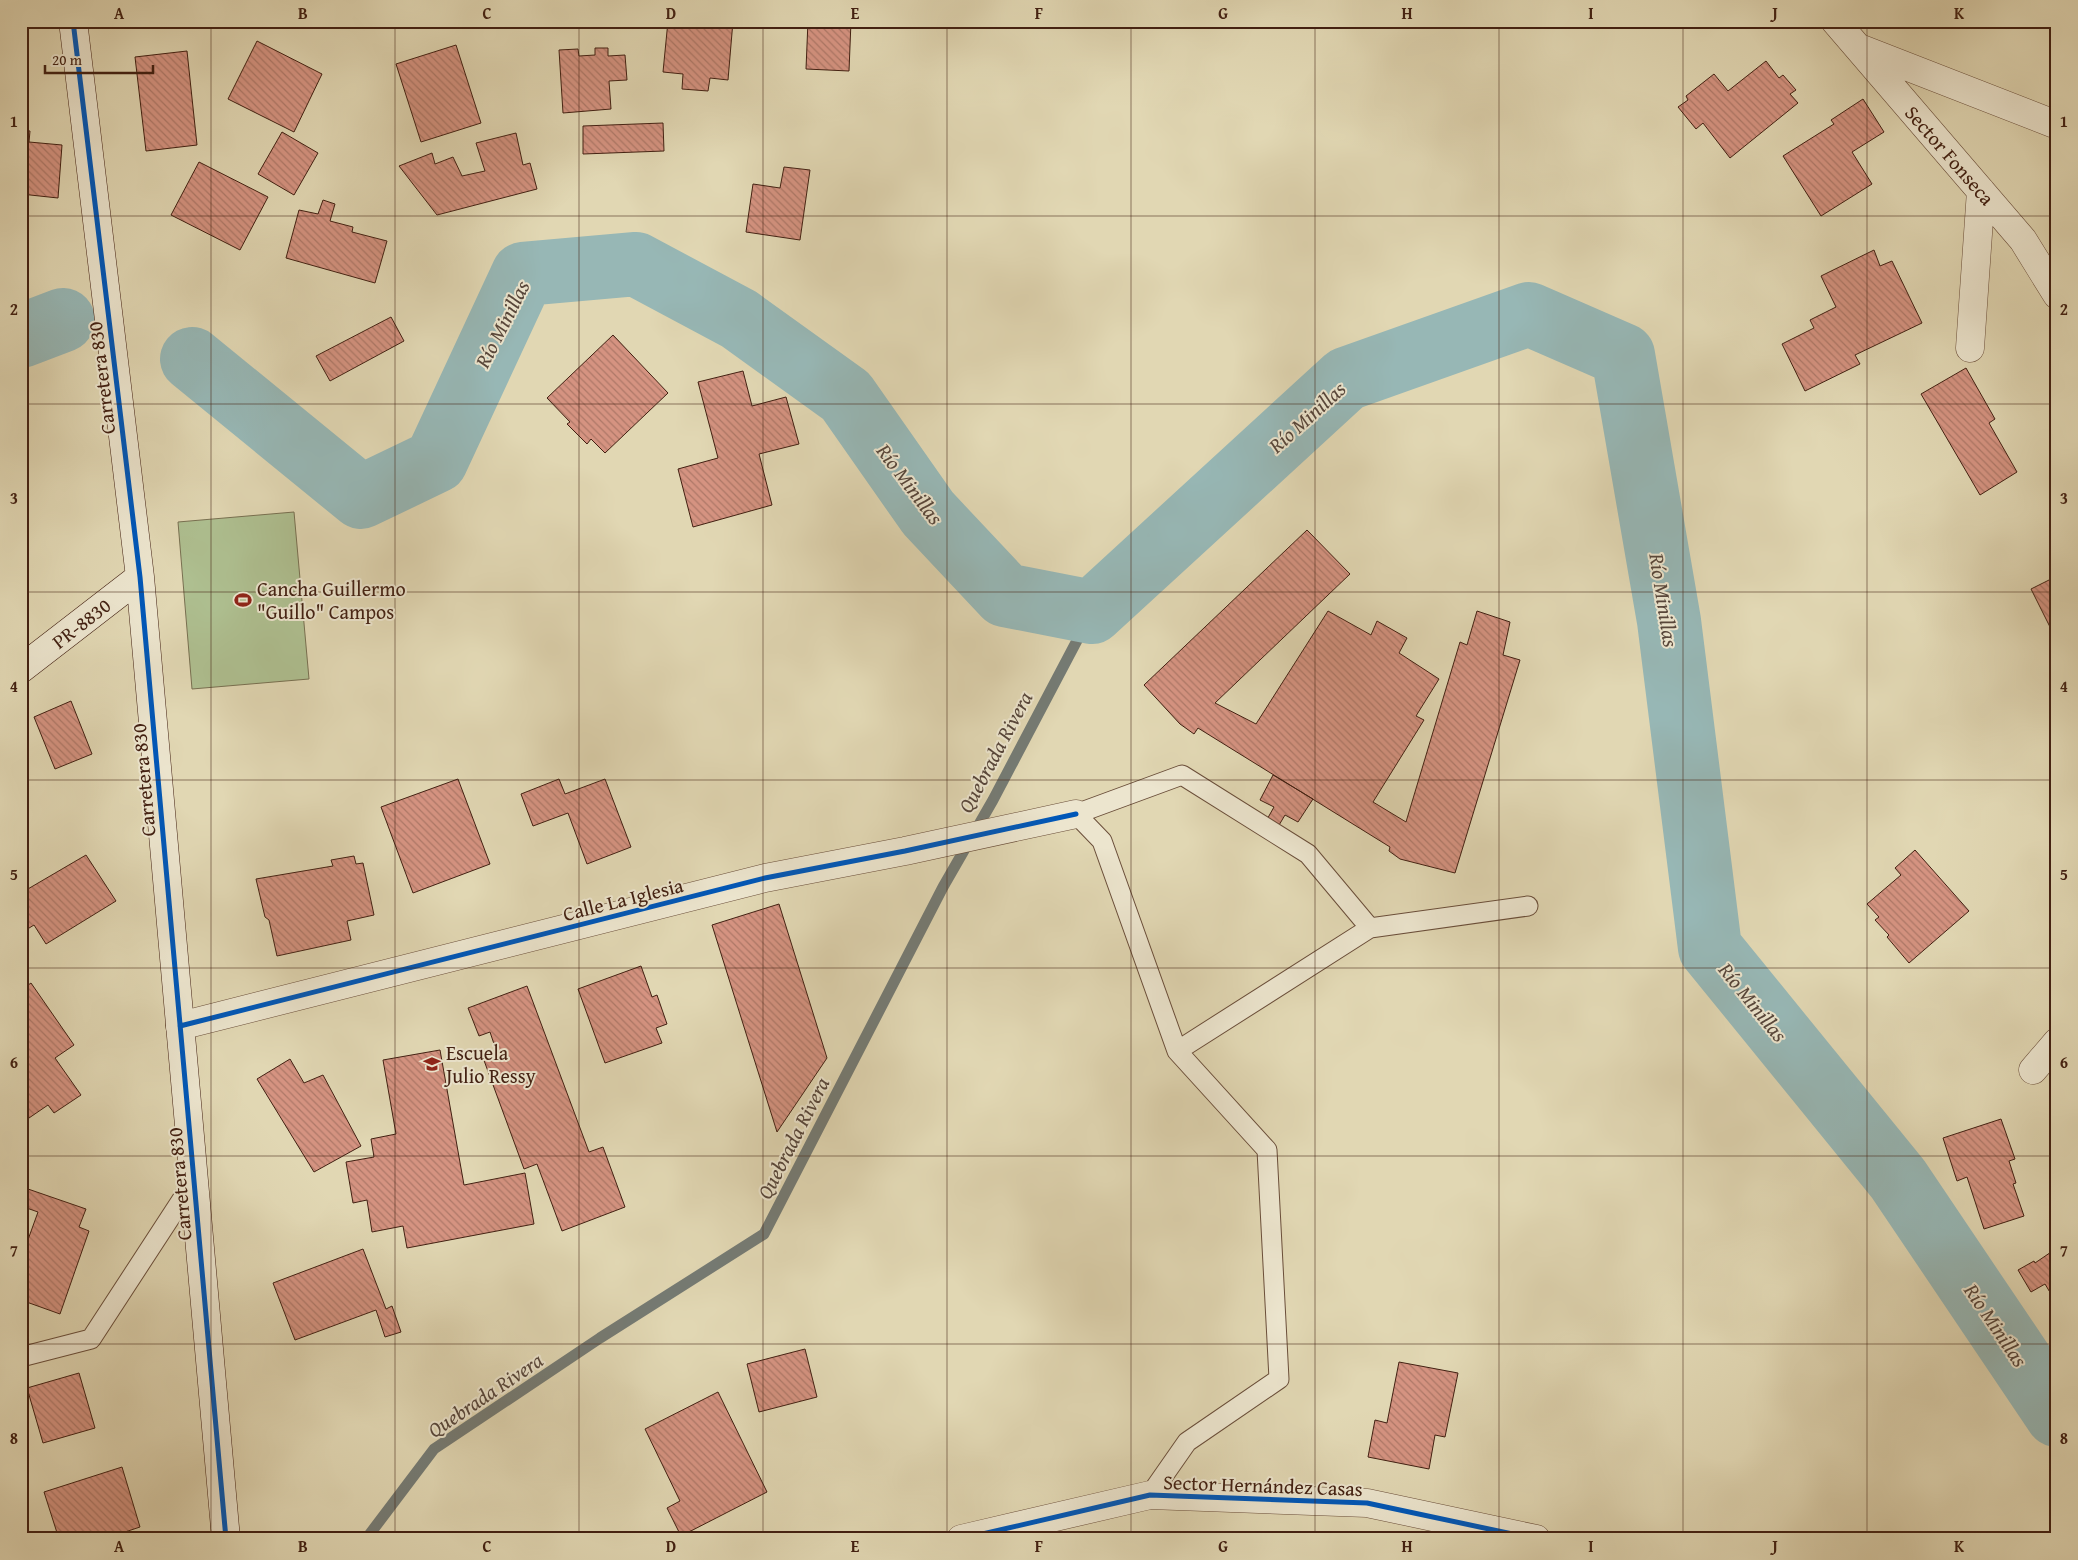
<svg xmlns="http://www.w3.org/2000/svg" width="2078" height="1560" viewBox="0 0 2078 1560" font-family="'Gentium Book Plus',serif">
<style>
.pitch{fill:#aebf90;stroke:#787051}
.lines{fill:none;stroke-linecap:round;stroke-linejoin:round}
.stream{stroke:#757b74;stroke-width:11}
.river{stroke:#97b7b5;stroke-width:64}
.building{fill:url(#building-back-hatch);stroke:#422012}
.lane-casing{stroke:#6a4e3a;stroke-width:21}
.street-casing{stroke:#6a4e3a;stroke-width:29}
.secondary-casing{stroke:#422012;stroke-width:29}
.lane{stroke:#ece5ce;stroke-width:19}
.street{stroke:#ece5ce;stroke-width:28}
.secondary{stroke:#ece5ce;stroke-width:28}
.cycleway-casing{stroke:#ece5ce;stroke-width:8}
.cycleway{stroke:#0057b8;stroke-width:5}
.grid{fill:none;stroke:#422012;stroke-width:1;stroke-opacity:0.55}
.labels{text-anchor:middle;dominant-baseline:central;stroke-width:4;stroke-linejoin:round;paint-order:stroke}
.street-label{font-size:20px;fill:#422012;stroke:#ece5ce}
.poi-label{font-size:20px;fill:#422012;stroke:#ece5ce;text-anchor:start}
.water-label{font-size:21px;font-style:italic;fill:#57463b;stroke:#ece5ce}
.neatline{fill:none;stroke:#422012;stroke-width:2}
.grid-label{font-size:16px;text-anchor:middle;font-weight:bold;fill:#422012}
</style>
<defs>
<pattern id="building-back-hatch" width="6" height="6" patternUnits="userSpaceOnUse" patternTransform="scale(1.25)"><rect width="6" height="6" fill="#d59381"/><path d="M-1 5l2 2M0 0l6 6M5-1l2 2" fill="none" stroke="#ae7868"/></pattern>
</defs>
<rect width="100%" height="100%" fill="#e1d7b3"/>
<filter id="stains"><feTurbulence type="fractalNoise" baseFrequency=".004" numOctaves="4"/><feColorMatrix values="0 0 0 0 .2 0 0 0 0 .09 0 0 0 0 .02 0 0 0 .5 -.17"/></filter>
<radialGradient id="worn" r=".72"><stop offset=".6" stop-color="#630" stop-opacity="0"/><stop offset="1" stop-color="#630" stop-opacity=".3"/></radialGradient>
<!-- pitch -->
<path class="pitch" d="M294,512l15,167 -117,10 -14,-167z"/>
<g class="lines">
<!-- stream -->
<path class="stream" d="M366,1539l68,-90 166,-111 164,-104 179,-347 50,-87 99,-188"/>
<!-- river -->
<path class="river" d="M21,336l42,-16
M192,359l169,138 75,-36 87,-187 113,-10 103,55 107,77 82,117 77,82 87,17 254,-233 183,-65 94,41 46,266 41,327 188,231 159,236"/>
</g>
<!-- building -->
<path class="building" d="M668,21h65l-5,59 -18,-2 -2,13 -26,-2 1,-15 -20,-2z
M808,21h43l-2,50 -43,-2z
M257,41l65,33 -28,58 -66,-33z
M456,45l25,78 -60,19 -25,-78z
M595,48h13v8l17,-1 2,25 -18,1 2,28 -48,4 -4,-63 19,-1 1,7 16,-1z
M187,51l10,94 -51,6 -11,-94z
M1766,61l13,17 4,-3 13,15 -6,4 8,9 -68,55 -27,-35 -7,6 -18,-22 10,-7 -2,-4 28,-22 14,17z
M1863,99l21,33 -32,20 20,32 -51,32 -38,-60 51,-32 -3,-4z
M663,123l1,28 -81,3v-28z
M21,130l9,1 -1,11 33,3 -4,53 -37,-4z
M282,132l36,21 -24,42 -36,-21z
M516,133l7,32 7,-2 7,26 -100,26 -38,-49 33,-13 3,11 18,-7 9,19 23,-5 -9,-28z
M199,162l69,35 -28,53 -69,-35z
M784,167l26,3 -10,70 -54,-8 7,-48 27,4z
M323,200l12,4 -5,17 23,6 -1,5 35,9 -12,42 -89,-25 13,-48 19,4z
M1874,250l6,16 12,-5 30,62 -67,32 5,9 -55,27 -23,-47 32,-16 -4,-8 26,-13 -15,-31z
M391,317l13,24 -74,40 -14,-25z
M613,335l55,58 -63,60 -14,-14 -4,5 -20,-20 3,-2 -23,-24z
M1966,368l29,51 -6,4 28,49 -37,23 -59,-101z
M743,371l9,35 34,-9 13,47 -40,10 13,51 -79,22 -15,-58 40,-11 -20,-76z
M1307,530l43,44 -135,129 41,21 72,-113 43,24 6,-14 30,17 -8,15 40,26 -23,37 8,4 -51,82 33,20 54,-180 7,3 10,-34 33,11 -7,33 17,5 -65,213 -55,-14 -11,-8 1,-4 -192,-119 -4,6 -14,-10 -36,-39z
M2057,576v65l-26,-52z
M71,701l21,53 -37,15 -21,-52z
M1273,775l40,24 -15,23 -13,-7 -13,22 -11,-7 13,-23 -14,-7z
M458,779l32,85 -77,29 -32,-86z
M559,779l6,15 40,-15 26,68 -44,17 -19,-51 -35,13 -12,-32z
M1915,850l54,61 -60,52 -22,-26 2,-2 -14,-15 4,-3 -12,-13 34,-29 -6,-7z
M86,855l30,46 -70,43 -12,-19 -13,8v-40z
M354,856l2,8 7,-1 11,52 -27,6 4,19 -74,16 -8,-36 -4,-3 -9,-38 77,-13 -2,-6z
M779,904l48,154 -50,74 -65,-207z
M641,966l11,31 5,-2 10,29 -11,4 6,15 -57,20 -27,-74z
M31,983l43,62 -19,13 26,37 -27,18 -6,-8 -19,13 -8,-12v-116z
M527,986l62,166 14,-5 22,60 -63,24 -25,-67 -13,5 -42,-114 14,-5 -6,-18 -11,4 -11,-28z
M440,1050l24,135 61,-12 9,51 -127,24 -4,-22 -31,6 -5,-32 -14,3 -7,-41 28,-5 -3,-18 25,-5 -13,-74z
M290,1059l14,24 19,-8 38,71 -47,26 -57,-93z
M2001,1119l14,40 -6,2 7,22 -3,1 11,32 -40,13 -17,-52 -10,4 -14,-43z
M28,1189l58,20 -7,18 10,4 -29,83 -39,-14v-41l17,-47 -17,-6z
M2057,1248v56l-12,-20 -14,8 -13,-22 16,-9 1,2z
M363,1249l23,60 6,-3 9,26 -16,5 -9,-27 -81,30 -22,-57z
M805,1349l12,48 -58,15 -12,-48z
M1399,1362l59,11 -13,64 -10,-2 -6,34 -61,-12 7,-37 12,3z
M79,1373l16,55 -52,15 -16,-55z
M718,1392l49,100 -86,44 -14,-28 13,-7 -35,-72z
M122,1467l18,60 -36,12h-45l-15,-47z"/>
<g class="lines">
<!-- lane casing -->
<g class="lane-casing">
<path id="lane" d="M1177,1051l193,-123 158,-22
M21,1357l70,-18 103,-158
M1150,1495l37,-53 92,-63 -12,-229 -90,-99 -75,-210 -26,-27 106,-39 126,79 62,74"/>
</g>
<!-- street casing -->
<g class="street-casing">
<path id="street" d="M1835,21l188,219 34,55
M1862,49l195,76
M1970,348l11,-157
M180,1026l585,-148 140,-27 171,-37
M2033,1070l24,-28
M961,1539l189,-44 217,8 169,36"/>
</g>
<!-- secondary casing -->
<g class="secondary-casing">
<path id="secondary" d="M73,21l67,556 86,962
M21,669l119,-92"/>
</g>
<!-- lane -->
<use href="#lane" class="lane"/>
<!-- street -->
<use href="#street" class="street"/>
<!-- secondary -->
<use href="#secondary" class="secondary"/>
<!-- cycleway casing -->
<g class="cycleway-casing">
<path id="cycleway" d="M73,21l67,556 86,962
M180,1026l585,-148 140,-27 171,-37
M961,1539l189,-44 217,8 169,36"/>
</g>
<!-- cycleway -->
<use href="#cycleway" class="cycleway"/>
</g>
<!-- grid -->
<path class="grid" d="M211,21v1518M395,21v1518M579,21v1518M763,21v1518M947,21v1518M1131,21v1518M1315,21v1518M1499,21v1518M1683,21v1518M1867,21v1518M21,216h2036M21,404h2036M21,592h2036M21,780h2036M21,968h2036M21,1156h2036M21,1344h2036"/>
<!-- icons -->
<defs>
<g id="stadium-bare" transform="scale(1.35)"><path d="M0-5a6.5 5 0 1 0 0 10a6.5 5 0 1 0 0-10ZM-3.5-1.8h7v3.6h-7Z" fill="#8f2418" stroke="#ece5ce" stroke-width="2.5" paint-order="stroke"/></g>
<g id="school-bare" transform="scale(1.35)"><path d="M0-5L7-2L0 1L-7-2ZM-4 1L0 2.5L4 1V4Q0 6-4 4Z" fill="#8f2418" stroke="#ece5ce" stroke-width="2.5" paint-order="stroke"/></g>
</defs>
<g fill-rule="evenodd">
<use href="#stadium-bare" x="243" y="600"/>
<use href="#school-bare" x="432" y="1064"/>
</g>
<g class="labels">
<!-- street labels -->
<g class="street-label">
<text transform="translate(1950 155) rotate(49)">Sector Fonseca</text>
<text transform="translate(101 378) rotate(-97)">Carretera 830</text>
<text transform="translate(81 623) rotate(-38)">PR-8830</text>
<text transform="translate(143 780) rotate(-95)">Carretera 830</text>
<text transform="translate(623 899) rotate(-14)">Calle La Iglesia</text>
<text transform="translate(179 1184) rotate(-95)">Carretera 830</text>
<text transform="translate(1263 1485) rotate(2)">Sector Hernández Casas</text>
</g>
<!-- poi labels -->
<g class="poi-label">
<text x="257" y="588">Cancha Guillermo<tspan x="257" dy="23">"Guillo" Campos</tspan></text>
<text x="446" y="1052">Escuela<tspan x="446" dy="23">Julio Ressy</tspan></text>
</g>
<!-- water labels -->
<g class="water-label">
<text transform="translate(502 324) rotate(-63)">Río Minillas</text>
<text transform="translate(1307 417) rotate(-42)">Río Minillas</text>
<text transform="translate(910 484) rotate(53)">Río Minillas</text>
<text transform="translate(1664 600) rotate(81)">Río Minillas</text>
<text transform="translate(995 752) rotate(-62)">Quebrada Rivera</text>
<text transform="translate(1753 1002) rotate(51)">Río Minillas</text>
<text transform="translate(793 1138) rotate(-63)">Quebrada Rivera</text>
<text transform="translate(1996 1325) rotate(56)">Río Minillas</text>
<text transform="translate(485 1395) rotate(-34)">Quebrada Rivera</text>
</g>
</g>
<!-- margin -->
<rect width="2078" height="1560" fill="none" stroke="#e1d7b3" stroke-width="55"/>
<!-- scale -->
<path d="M45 65v8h108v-8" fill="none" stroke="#422012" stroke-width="2.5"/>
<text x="52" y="65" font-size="15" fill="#422012" stroke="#ece5ce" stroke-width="4" paint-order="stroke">20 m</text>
<rect x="28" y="28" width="2022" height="1504" class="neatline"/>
<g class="grid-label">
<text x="119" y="19">A</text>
<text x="303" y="19">B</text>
<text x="487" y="19">C</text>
<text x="671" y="19">D</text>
<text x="855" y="19">E</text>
<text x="1039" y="19">F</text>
<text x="1223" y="19">G</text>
<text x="1407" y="19">H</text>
<text x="1591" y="19">I</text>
<text x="1775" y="19">J</text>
<text x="1959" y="19">K</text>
<text x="14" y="127">1</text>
<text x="2064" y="127">1</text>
<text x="14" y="315">2</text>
<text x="2064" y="315">2</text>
<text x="14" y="504">3</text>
<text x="2064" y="504">3</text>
<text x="14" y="692">4</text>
<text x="2064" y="692">4</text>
<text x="14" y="880">5</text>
<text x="2064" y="880">5</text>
<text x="14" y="1068">6</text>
<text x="2064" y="1068">6</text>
<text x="14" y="1256">7</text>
<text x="2064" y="1256">7</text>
<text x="14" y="1444">8</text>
<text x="2064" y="1444">8</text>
<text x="119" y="1552">A</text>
<text x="303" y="1552">B</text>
<text x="487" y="1552">C</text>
<text x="671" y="1552">D</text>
<text x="855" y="1552">E</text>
<text x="1039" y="1552">F</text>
<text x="1223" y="1552">G</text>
<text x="1407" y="1552">H</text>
<text x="1591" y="1552">I</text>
<text x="1775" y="1552">J</text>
<text x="1959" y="1552">K</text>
</g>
<rect width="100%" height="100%" filter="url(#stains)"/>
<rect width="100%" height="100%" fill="url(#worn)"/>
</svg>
